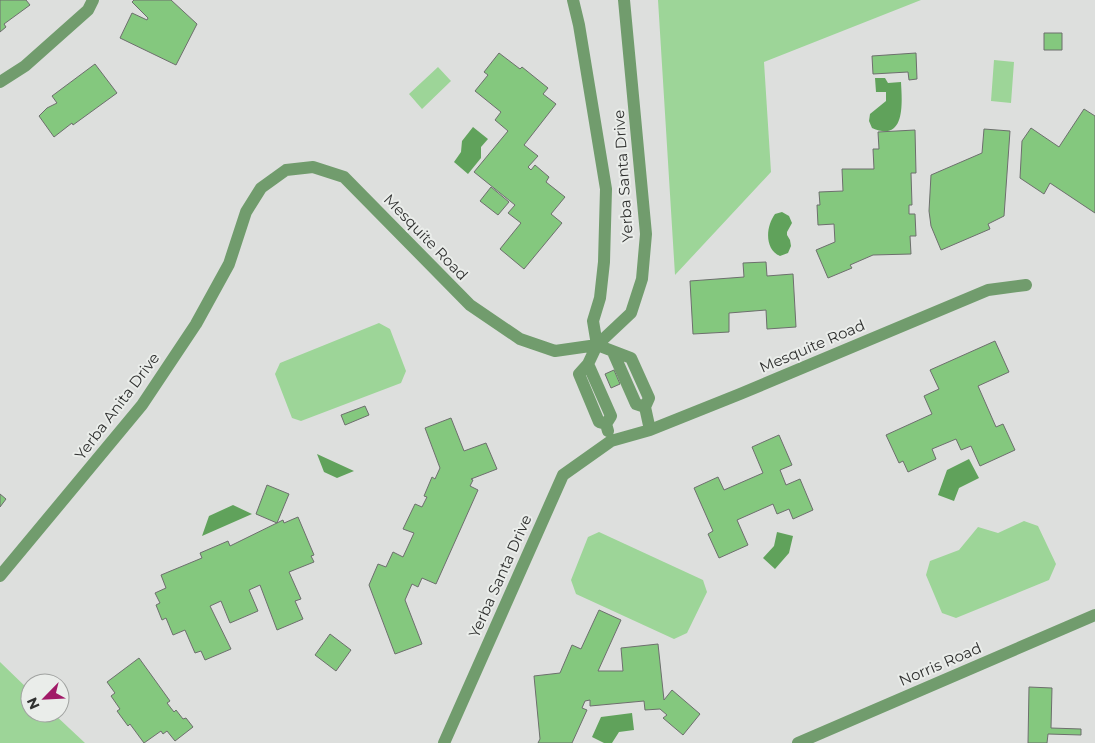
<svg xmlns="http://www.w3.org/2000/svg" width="1095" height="743" viewBox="0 0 1095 743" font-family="Montserrat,sans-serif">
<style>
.green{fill:#9dd598}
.water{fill:#60a25b}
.building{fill:#84c87e;stroke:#6d6f6d}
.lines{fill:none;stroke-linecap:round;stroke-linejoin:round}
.minor{stroke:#719c6d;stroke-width:12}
.labels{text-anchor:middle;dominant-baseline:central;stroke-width:4;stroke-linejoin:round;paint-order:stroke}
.street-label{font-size:15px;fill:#303130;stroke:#eaedea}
</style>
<rect width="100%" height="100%" fill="#dddfdd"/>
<!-- green -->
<path class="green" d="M658,0h263l-157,62 7,110 -96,103z
M994,60l20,2 -3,41 -20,-2z
M438,67l13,14 -29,28 -13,-15z
M379,323l11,6 16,42 -5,12 -100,38 -9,-3 -17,-44 5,-11z
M1024,521l14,5 18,38 -7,16 -93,38 -14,-5 -16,-38 4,-14 29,-11 19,-23 20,6z
M599,532l104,48 4,12 -20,41 -13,6 -98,-45 -5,-14 17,-43z
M0,662l30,29v22h23l32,30h-85z"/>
<!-- water -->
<path class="water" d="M875,78h10l3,5 13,-1c1,20 5,61 -29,46l-3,-7 1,-7 16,-13v-9h-10z
M473,127l15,12 -7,8v11l-13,16 -14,-12 7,-10 1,-11z
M782,212l7,4 3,7 -5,9v3l3,5 1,6 -3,7 -8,3c-16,-7 -14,-30 -5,-42z
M317,454l37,17 -17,7 -13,-6z
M969,459l10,19 -20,10 -5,13 -16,-6 9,-25z
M233,505l19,9 -50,22 7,-20z
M777,532l16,4 -4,17 -14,16 -12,-11 11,-12z
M632,713l2,17 -15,2 -7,11h-8l-12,-6 9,-20z"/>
<!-- building -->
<path class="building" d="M0,0h26l4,5 -26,19 2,3 -6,5z
M134,0h37l26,24 -21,41 -56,-27 12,-25 15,7 1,-2 -16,-16z
M1044,33h18v17h-18z
M499,53l21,16 2,-2 26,21 -5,6 13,10 -32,41 14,11 -10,11 3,3 4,-5 14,12 -3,5 19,15 -14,17 11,9 -38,46 -24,-20 21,-26 -13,-10 7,-8 -41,-33 34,-41 -13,-11 6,-8 -26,-21 13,-16 -4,-3z
M916,53l1,26 -8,1 -1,-8 -35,2 -1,-18z
M95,64l22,29 -44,32 -1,-2 -18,14 -15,-21 8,-8 10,-5 -5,-7z
M1084,109l11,7v97l-45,-30 -6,11 -24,-16 2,-37 9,-13 28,19z
M984,129l26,2 -6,85 -16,8 2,5 -49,21 -10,-24 -2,-15 2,-36 51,-22z
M915,130l1,43h-5l1,32h-3v9h6l1,22h-6l1,18 -38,1 -23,10 2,3 -24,10 -12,-28 19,-8 -1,-18 -16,1 -1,-20h3l-1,-13 24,-1 -1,-22h32l-1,-20h6l-1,-17z
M491,187l18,15 -11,13 -18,-14z
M766,262l1,14 26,-2 3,53 -29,2 -1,-19 -37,3v19l-36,2 -3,-53 54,-4 -1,-14z
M995,341l14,31 -31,14 18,41 7,-3 12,26 -35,16 -9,-20 -10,4 -5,-11 -24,10 4,10 -28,13 -5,-11 -4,2 -13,-28 46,-21 -8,-18 15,-7 -9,-19z
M614,370l6,14 -9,4 -6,-14z
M365,406l4,9 -24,10 -4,-10z
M451,418l13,33 22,-8 11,26 -26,10 2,1 -3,6 8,4 -42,94 -14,-6 -4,9 -6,-3 -7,16 17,44 -27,10 -26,-69 9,-21 8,3 7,-15 10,5 11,-24 -11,-4 12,-25 7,3 5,-10 -3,-1 8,-19 3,2 5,-11 -15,-40z
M779,435l13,30 -12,5 6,15 14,-6 13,31 -20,9 -4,-10 -12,5 -4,-10 -36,16 11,25 -29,13 -11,-24 5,-3 -19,-43 24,-11 6,13 39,-17 -11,-26z
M267,485l22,9 -12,29 -21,-9z
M0,494l6,5 -6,8z
M298,517l16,38 -3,1 3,6 -25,10 12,27 -6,2 8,18 -26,11 -17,-45 -11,5 9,21 -28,12 -9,-22 -11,5 21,43 -26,11 -4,-9 -6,2 -10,-23 -12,5 -7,-17 -4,2 -6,-15 4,-2 -5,-10 11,-5 -5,-13 41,-17 -2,-5 28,-12 2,5 53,-26 1,3z
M599,610l22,10 -23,51h25l-2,-23 37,-4 6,56 8,-10 28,24 -17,21 -20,-17 4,-3 -7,-6 -15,1 -1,-9 -54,5v-6l-5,1 -3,7 5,2 -15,33h-34l2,-4 -6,-63 26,-3 12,-28 9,4z
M330,634l21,16 -15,21 -21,-16z
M139,658l31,43 -3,2 7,9 2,-2 7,9 3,-1 7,9 -18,14 -8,-10 -4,3 -2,-3 -17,12 -14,-19 -2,2 -11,-15 3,-2 -9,-13 4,-3 -8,-11z
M1029,687l23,1 -1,40 30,1v6l-33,-1 -1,9h-19z"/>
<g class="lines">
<!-- minor -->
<path class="minor" d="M573,0l6,25 27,164 -2,73 -4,36 -7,23 4,24
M0,82l25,-16 63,-56 5,-10
M613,352l23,52 9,3
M588,364l23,52 -5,8 2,7
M606,424l-7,-2 -20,-48 9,-10 9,-19 34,-32 11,-34 4,-45 -22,-234
M0,576l142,-171 54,-81 33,-60 17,-52 15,-24 25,-18 27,-3 31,10 126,128 50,34 35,12 42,-6 34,13 18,40 -4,9 5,23
M444,743l119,-268 48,-34 39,-11 90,-36 248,-104 38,-5
M798,743l297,-128"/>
</g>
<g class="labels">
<!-- street labels -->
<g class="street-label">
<text transform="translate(623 176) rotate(-94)">Yerba Santa Drive</text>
<text transform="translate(426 237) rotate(46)">Mesquite Road</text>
<text transform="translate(812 346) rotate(-23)">Mesquite Road</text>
<text transform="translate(117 406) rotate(-53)">Yerba Anita Drive</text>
<text transform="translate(500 576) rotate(-66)">Yerba Santa Drive</text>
<text transform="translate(940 664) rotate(-23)">Norris Road</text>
</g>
</g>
<!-- north arrow -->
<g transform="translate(45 698) rotate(246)"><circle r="24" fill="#eaedea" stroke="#a0a2a0"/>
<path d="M0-4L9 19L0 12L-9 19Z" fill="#a11a67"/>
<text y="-8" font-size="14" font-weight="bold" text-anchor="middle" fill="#303130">N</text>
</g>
</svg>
